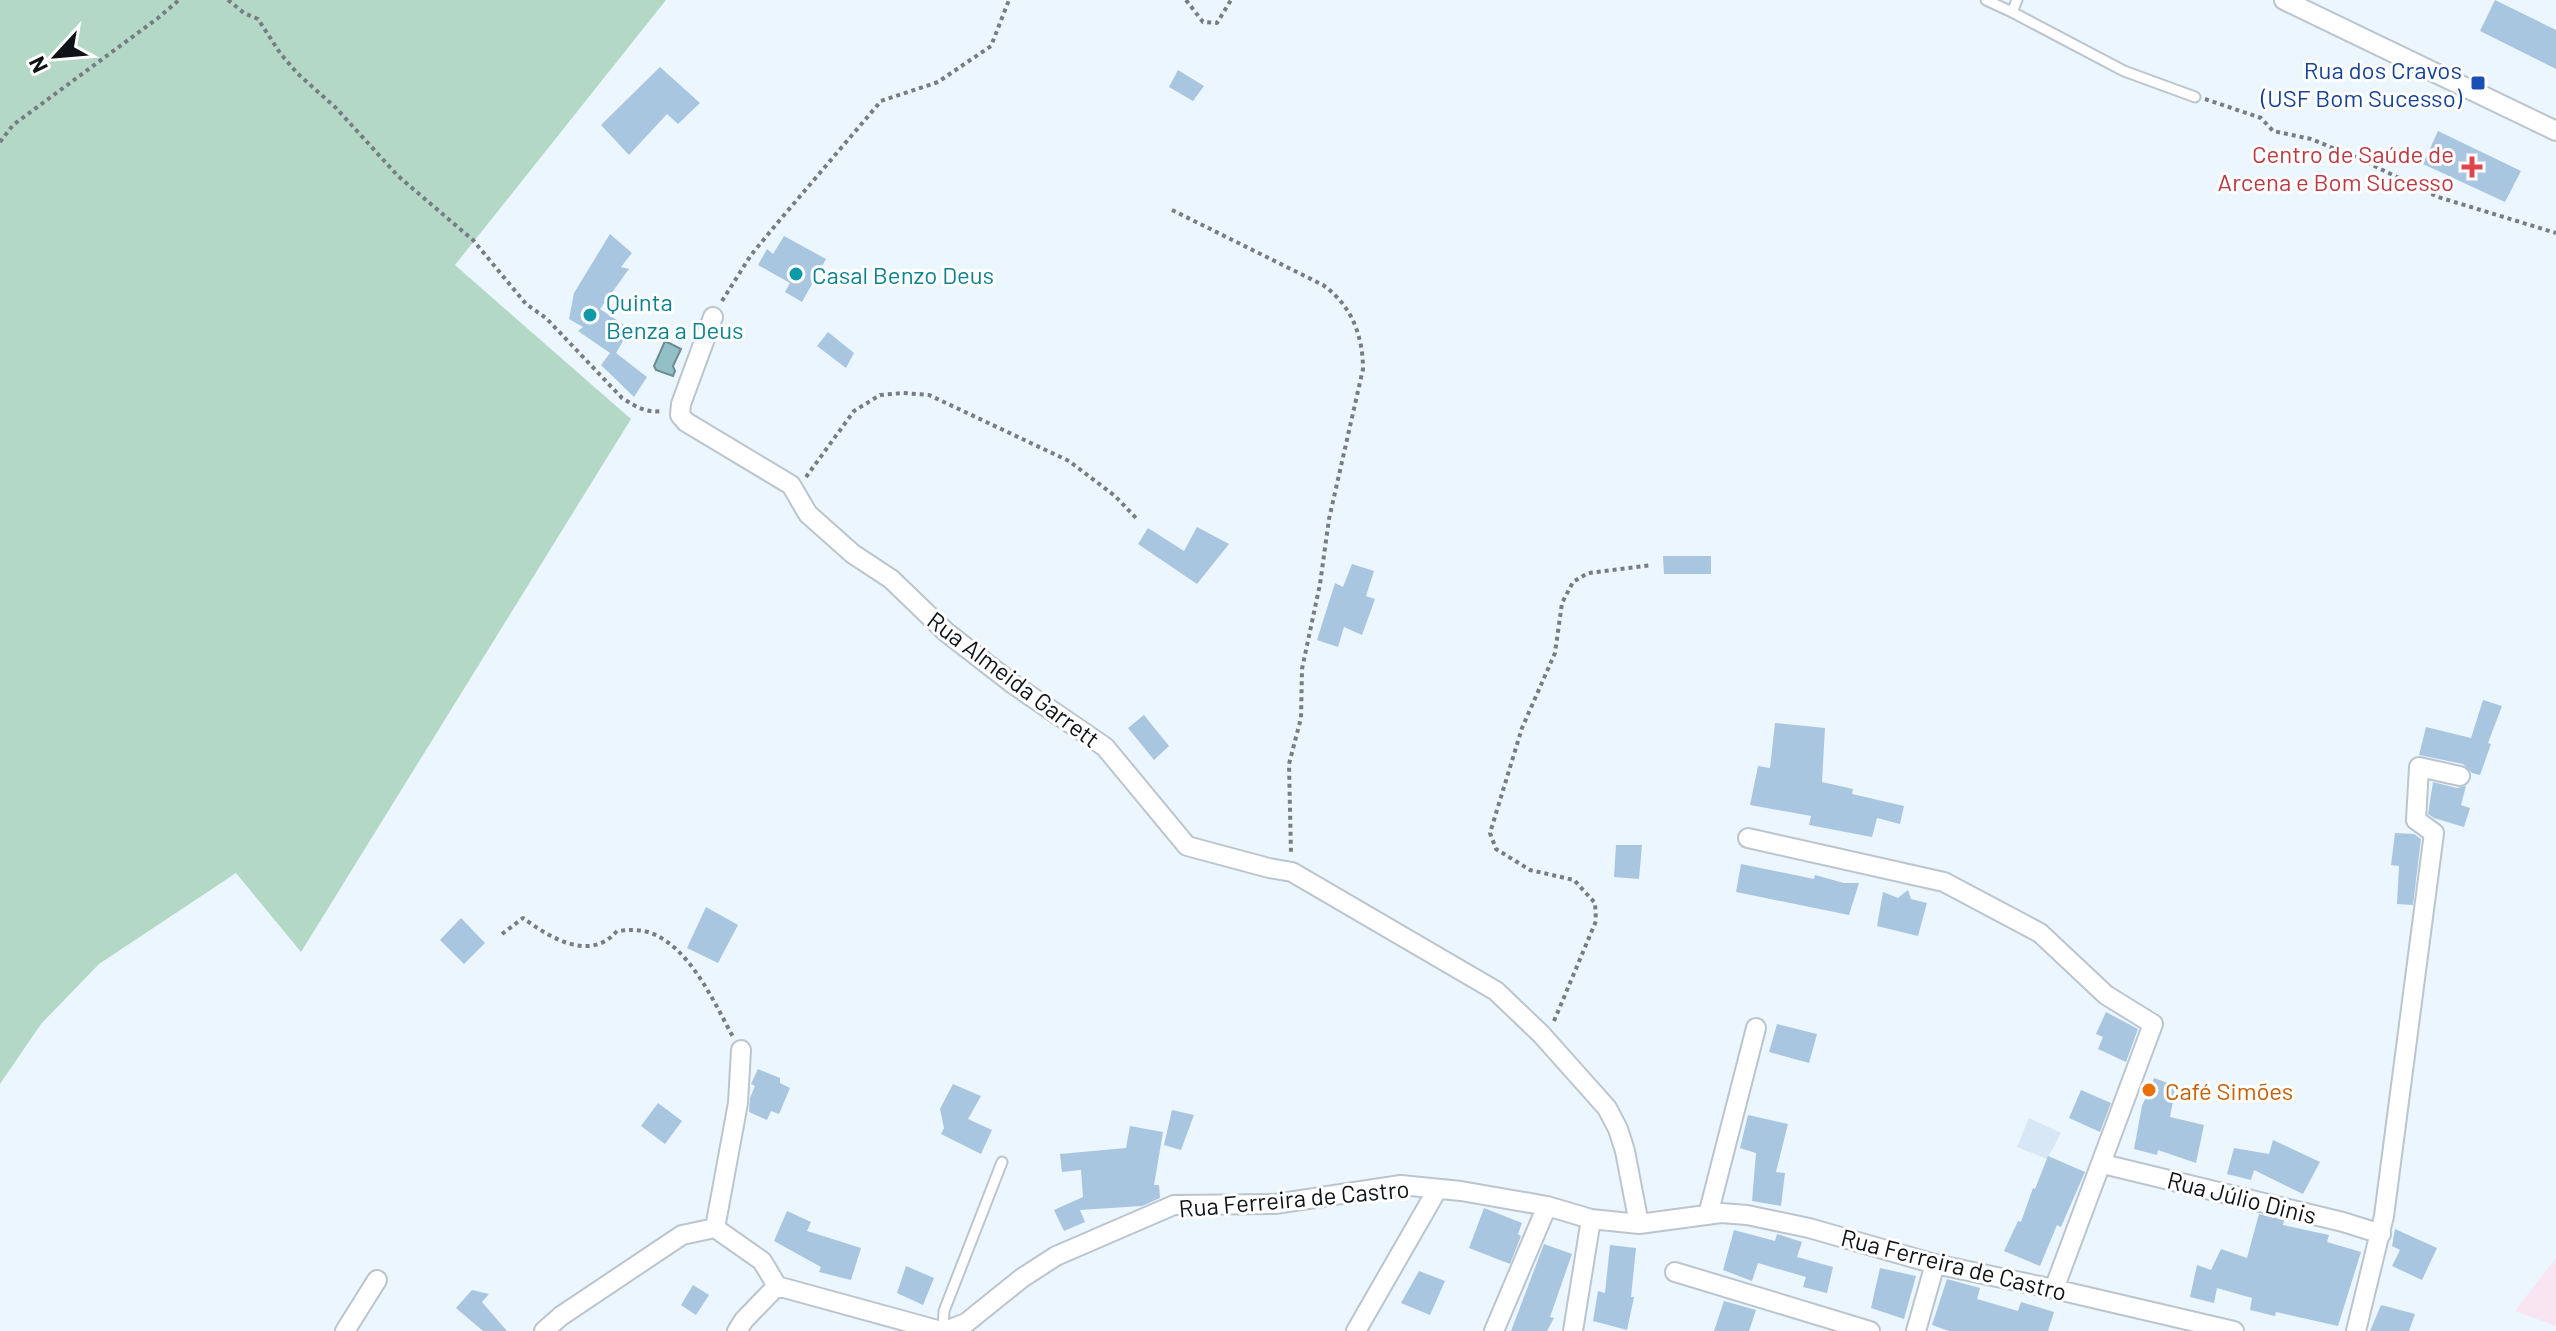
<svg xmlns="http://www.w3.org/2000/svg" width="2556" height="1331" viewBox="0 0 2556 1331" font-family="Barlow,sans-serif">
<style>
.built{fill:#d7e7f5}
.education{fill:#f9e4f2}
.green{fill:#b4d8c6}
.water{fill:#93bfc7;stroke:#6c8b92;stroke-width:2}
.building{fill:#a8c6df}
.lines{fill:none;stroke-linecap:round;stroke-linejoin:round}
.lane-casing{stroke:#bbc5ce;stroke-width:13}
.street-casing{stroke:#bbc5ce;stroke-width:22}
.path{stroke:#777d83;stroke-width:4;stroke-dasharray:4 4;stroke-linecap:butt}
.lane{stroke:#fff;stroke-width:9}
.street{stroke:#fff;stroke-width:18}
.transit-dot{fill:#1a4fb4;stroke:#fff;stroke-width:3}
.health-dot{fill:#e0444e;stroke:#fff;stroke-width:3}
.culture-dot{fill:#0f9aa8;stroke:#fff;stroke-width:3}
.food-dot{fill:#e8710a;stroke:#fff;stroke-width:3}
.labels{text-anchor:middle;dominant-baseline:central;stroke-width:6;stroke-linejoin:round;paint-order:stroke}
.transit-label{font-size:24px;fill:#164399;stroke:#fff;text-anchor:end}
.health-label{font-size:24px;fill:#be3a42;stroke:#fff;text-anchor:end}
.culture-label{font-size:24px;fill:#0d838f;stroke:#fff;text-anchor:start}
.street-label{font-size:24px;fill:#101316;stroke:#fff}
.food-label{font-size:24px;fill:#c56008;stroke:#fff;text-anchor:start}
</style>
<rect width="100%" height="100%" fill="#ecf6ff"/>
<!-- built -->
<path class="built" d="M2029,1118l32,15 -14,26 -30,-12z"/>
<!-- education -->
<path class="education" d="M2556,1258v68l-41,-15z"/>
<!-- green -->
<path class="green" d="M0,0h666l-211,265 176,154 -330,533 -65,-79 -137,91 -58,60 -41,60z"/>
<!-- water -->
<path class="water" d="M665,341l16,8 -8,17 2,5 -2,5 -17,-6 -2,-4z"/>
<!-- building -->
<path class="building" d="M2495,0l61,30v39l-76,-38z
M660,67l40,36 -22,21 -11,-10 -38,41 -28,-30z
M1178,70l26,16 -11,15 -24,-14z
M2438,131l83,40 -16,31 -82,-38z
M610,234l22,19 -11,14 8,2 -29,40 30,20 -14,24 31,24 -13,20 -33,-32 9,-12 -32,-22 5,-4 -14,-8 5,-26z
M784,236l42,23 -24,43 -17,-10 5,-9 -32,-18 9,-16 6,5z
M828,332l26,21 -8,15 -29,-22z
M1197,527l32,17 -32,40 -59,-40 10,-16 36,23z
M1663,556h48v18h-47z
M1352,564l22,7 -8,25 9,3 -13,36 -18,-8 -6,20 -21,-7 18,-57 8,4z
M2483,700l19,6 -14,37 3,1 -11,31 -8,-2 -9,-9 -44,-9 7,-28 45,11z
M1144,715l25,31 -15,14 -26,-32z
M1775,723l50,5 -3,54 31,7 -1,5 52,12 -4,18 -23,-6 -5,19 -63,-12 2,-9 -61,-11 8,-39 12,2z
M2433,782l24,6 9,-2 -5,19 9,3 -6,19 -30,-9 -6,-4z
M2395,833l19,1 7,5 -8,66 -16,-1 2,-38 -8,-1z
M1616,845h26l-3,34 -25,-2z
M1741,864l73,15 1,-4 29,8h15l-10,32 -113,-23z
M1908,890l3,9 16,4 -9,33 -41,-10 6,-34 15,6z
M706,907l32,18 -20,38 -31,-15z
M461,918l24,25 -21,21 -24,-24z
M2106,1012l32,17 -12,33 -28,-13 5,-12 -7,-3z
M1777,1024l40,10 -8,29 -40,-11z
M758,1069l22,9v5l10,5 -11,26 -8,-3 -4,9 -18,-8 1,-14 5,-12 -4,-2z
M2154,1078l22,8 -6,31 34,8 -8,38 -38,-13 -1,5 -23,-6 8,-43z
M953,1084l28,12 -13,23 24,11 -11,24 -40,-20 3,-6 -4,-19z
M2081,1090l30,13 -11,29 -31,-14z
M658,1103l24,18 -17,23 -24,-18z
M1172,1110l22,5 -13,35 -17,-5z
M1748,1115l40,9 -12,48 9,1 -4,33 -29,-5 4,-48 -16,-5z
M1130,1126l33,6 -9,53h5l1,13 -18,8 -62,4 5,12 -21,9 -10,-21 29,-13 -2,-27 -19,2 -2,-18 66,-6z
M2273,1140l47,22 -17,32 -49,-24 -3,10 -24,-6 7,-26 35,6z
M2048,1156l37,16 -24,55 -4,-2 -17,41 -36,-15 14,-30 3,1 12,-34 2,1z
M1484,1208l38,15 -4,11 3,2 -11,28 -41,-16z
M787,1211l24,11 -4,9 54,17 -10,32 -32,-8 2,-5 -47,-26z
M2259,1214l25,6 -1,5 46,10 -2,7 34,10 -23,74 -62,-14 -1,4 -25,-6 2,-12 -35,-10 -3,15 -24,-6 7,-32 14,5 10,-21 26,9z
M2395,1229l42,19 -15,32 -30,-14 8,-16 -8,-4z
M1734,1230l41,11 2,-7 25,8 -5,15 36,10 -6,26 -24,-6 3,-10 -48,-14 -6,18 -29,-11z
M1544,1244l28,10 -22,63 4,1 -7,13h-36z
M1610,1245l26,3 -5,49h3l-7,33 -34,-9 5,-30 7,2z
M906,1266l28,12 -11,27 -26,-12z
M1880,1268l36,8 -12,43 -33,-11z
M1419,1271l26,10 -15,34 -29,-12z
M1947,1279l33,9 -3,11 41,12 3,-9 33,10 -6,19h-99l-17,-6z
M693,1285l16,10 -13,20 -15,-10z
M472,1290l17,4 -7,8 25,29h-24l-27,-23z
M1724,1301l32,9 -7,21h-35z
M2381,1305l34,9 -6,17h-39z"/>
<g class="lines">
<!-- lane casing -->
<g class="lane-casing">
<path id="lane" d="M1986,0l26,12
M2017,0l-5,12 112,59 71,26
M943,1331l1,-20 58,-149"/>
</g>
<!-- street casing -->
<g class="street-casing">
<path id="street" d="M2284,0l272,131
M713,317l-32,87 -1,11 6,7 105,63 17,29 45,40 38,25 55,53 67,52 92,63 82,99 82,22 23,4 204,119 45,43 66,74 11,21 7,22 14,73
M1748,838l196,44 96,51 66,62 47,29 -99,265
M2103,1164l240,58 38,12
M1708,1215l48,-187
M715,1228l23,-125 3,-53
M1675,1272l195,59
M777,1286l164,45
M345,1331l32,-51
M544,1331l17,-15 121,-81 33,-7 47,33 15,25
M737,1331l7,-11 33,-34
M945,1331l21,-8 56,-45 34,-22 118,-51 101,-1 126,-19 60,6 86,15 44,13 48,5 82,-11 26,2 62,13 126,36 119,25 180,42
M1356,1331l81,-141
M1494,1331l53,-125
M1573,1331l18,-112
M1916,1331l19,-67
M2356,1331l28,-115 50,-383 -18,-13 3,-53 41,9"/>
</g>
<!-- path -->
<path class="path" d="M228,0l16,13 14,6 22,34 17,20 39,35 62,68 75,64 53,64 20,14 76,80c14,9 24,15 40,13
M1186,0l17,22 14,1 14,-23
M2205,99l56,19 12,13 38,8 51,21 76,37 118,36
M0,142l13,-17 145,-107 21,-18
M1172,210l151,75c28,20 40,50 40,84l-34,150 -9,65 -18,85 -1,49 -12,46 2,89
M722,301l29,-46 28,-34 102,-120 57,-19 53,-36 18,-46
M806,477l48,-66 26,-16 23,-2 26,2 140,66 46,35 22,23
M502,934l21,-16c26,19 67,45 94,13 11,-1 20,-2 31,1 41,13 66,70 85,105
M1554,1021l42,-100 -1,-18 -21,-23 -44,-10 -34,-21 -6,-16 32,-105 33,-75 7,-50 11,-21 15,-9 64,-8"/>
<!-- lane -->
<use href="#lane" class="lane"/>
<!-- street -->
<use href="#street" class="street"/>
</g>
<!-- markers -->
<rect class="transit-dot" x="2470" y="75" width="16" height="16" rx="4"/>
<path class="health-dot" d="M2468 155h8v8h8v8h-8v8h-8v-8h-8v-8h8z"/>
<g class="culture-dot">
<circle cx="796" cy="274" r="8"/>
<circle cx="590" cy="315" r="8"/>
</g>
<circle class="food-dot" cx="2149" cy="1090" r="8"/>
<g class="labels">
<!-- transit labels -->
<g class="transit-label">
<text x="2462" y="69">Rua dos Cravos<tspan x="2462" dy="28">(USF Bom Sucesso)</tspan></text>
</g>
<!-- health labels -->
<g class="health-label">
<text x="2454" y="153">Centro de Saúde de<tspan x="2454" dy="28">Arcena e Bom Sucesso</tspan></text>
</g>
<!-- culture labels -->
<g class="culture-label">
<text x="812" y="274">Casal Benzo Deus</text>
<text x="606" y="301">Quinta<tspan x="606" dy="28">Benza a Deus</tspan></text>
</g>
<!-- street labels -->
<g class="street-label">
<text transform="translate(1014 679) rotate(37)">Rua Almeida Garrett</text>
<text transform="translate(2242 1197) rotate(14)">Rua Júlio Dinis</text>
<text transform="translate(1294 1198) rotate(-5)">Rua Ferreira de Castro</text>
<text transform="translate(1954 1264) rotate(14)">Rua Ferreira de Castro</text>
</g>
<!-- food labels -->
<g class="food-label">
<text x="2165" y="1090">Café Simões</text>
</g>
</g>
<!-- north arrow -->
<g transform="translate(56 56) rotate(244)" stroke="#ffffff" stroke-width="6" paint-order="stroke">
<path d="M0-6L14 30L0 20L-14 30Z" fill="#101316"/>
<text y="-12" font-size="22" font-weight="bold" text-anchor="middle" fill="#101316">N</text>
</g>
</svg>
